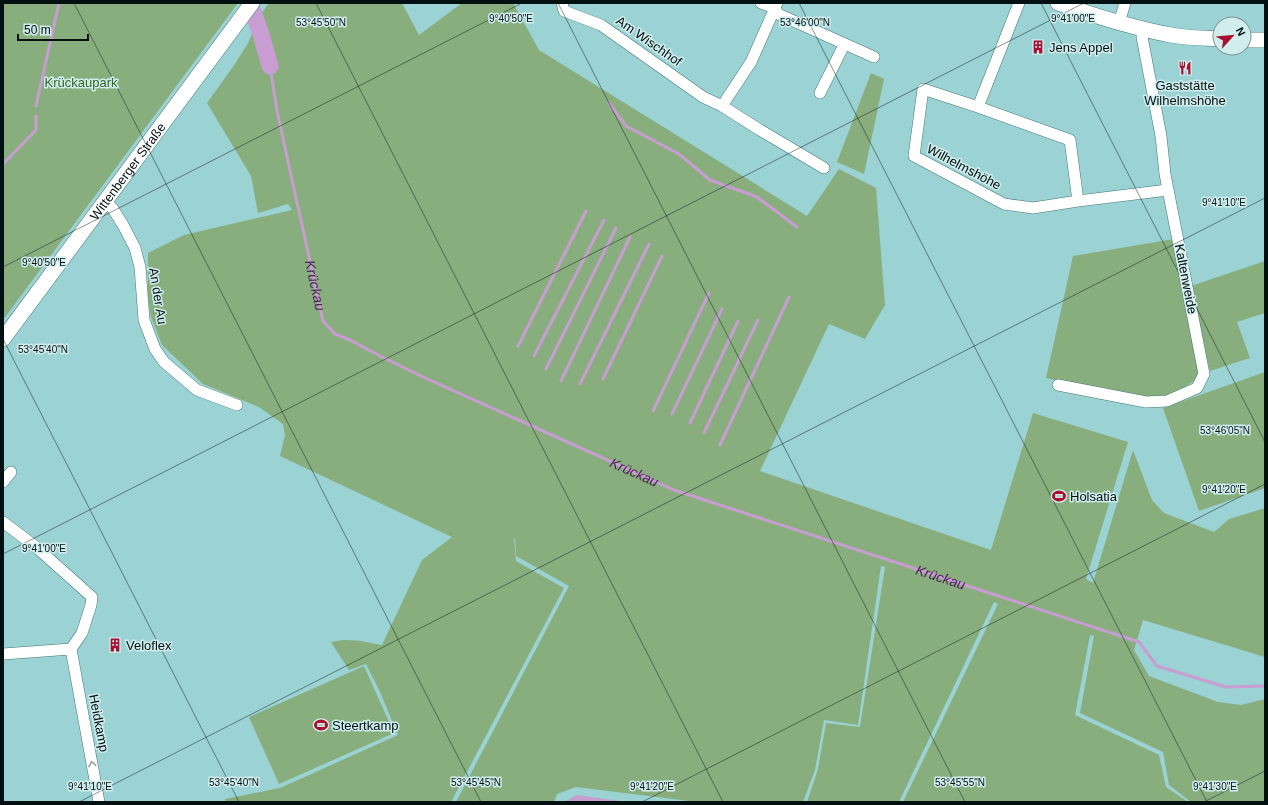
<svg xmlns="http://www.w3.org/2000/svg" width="1268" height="805" viewBox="0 0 1268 805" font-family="Arial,sans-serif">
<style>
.green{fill:#88ae7e}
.water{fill:#c79dd2}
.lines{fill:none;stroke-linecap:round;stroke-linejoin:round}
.stream{stroke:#c79dd2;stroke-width:3}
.river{stroke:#c79dd2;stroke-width:17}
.minor-casing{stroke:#427779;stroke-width:12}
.secondary-casing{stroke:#427779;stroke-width:16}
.minor{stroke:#fff;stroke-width:11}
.secondary{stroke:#fff;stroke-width:15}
.oneway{stroke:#999fa0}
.ticks{fill:none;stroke:#001011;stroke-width:1;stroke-opacity:0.45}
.labels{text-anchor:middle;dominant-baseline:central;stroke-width:3;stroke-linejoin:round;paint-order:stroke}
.street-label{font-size:13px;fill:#001011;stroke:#d2edee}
.poi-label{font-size:13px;fill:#001011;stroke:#d2edee;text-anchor:start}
.park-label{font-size:13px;fill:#316720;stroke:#d2edee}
.water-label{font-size:14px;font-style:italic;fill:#501d5d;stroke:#d2edee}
.ticks-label{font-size:10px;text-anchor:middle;fill:#001011;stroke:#d2edee;stroke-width:3;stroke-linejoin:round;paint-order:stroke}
</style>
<rect width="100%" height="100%" fill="#9bd2d4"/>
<!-- green -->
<path class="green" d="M3,3h235l-235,317z
M269,3h133l17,32 43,-32h51l26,47 268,166 32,-47 37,19 9,117 -20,34 -36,-15 -69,147 231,79 42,-137 95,29 -42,137 7,4 40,-133 19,50 12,13 50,19 15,-13 36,-11v149l-122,-37 -9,30 15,26 69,26 23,3 24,-6v103h-74l-22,-17 -6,-33 -83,-39 14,-77 -4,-1 -15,80 84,40 7,32 22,15h-285l95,-198 -4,-2 -95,200h-92l11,-33 8,-46 34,4 25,-160 -4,-1 -23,159 -34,-5 -9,50 -12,32h-106l-121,-15 -19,7 -3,8h-98l113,-216 -53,-30 -1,-18 -1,1 2,22 48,27 -113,214h-225l-1,-3 55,-11 118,-53 -18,-43 -14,-28 -17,6 -18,-28c19,-5 33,0 51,3l40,-85 30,-23 -172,-81 5,-21 -2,-11 -24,-17 -56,-23 -41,-39 -11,-28 -3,-21v-43l36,-18 108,-25 -4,-6 -30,9 -7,-37 -44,-73 28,-39 13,-21 12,-28z
M871,73l13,6 -20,95 -27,-12z
M1174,239l23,123 1,16 -16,11 -15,7 -21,2 -17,-2 -83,-18 27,-122z
M1265,261v52l-28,9 13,36 -40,13 -19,-85z
M1265,372v116l-66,23 -36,-103z
M364,666l30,67 -115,51 -30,-67z"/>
<!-- water -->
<path class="water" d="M577,795l43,6 5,1h-61z"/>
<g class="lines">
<!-- stream -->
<g class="stream">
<path id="s1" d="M270,66l7,45 46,210 12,13 15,6 34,18 39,19 251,113 465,152 18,24 69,21 39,-1"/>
<path d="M609,103l17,23 53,28 31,26 47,17 40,30"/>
<path d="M36,106l23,-103"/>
<path d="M3,164l33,-34v-14"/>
<path d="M518,346l68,-135"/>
<path d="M534,356l70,-136"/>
<path d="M546,369l70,-141"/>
<path d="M603,379l59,-123"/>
<path d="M561,381l69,-144"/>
<path d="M580,384l69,-140"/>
<path d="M653,411l56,-118"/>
<path d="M672,414l50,-105"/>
<path d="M690,423l48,-102"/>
<path d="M704,433l54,-113"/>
<path d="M720,445l69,-148"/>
</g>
<!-- river -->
<path class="river" d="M250,3l10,28 10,35"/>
<!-- minor casing -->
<g class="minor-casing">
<path id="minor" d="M562,3l2,8 37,14 102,72 19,9 38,24 64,38
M761,3l14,5 2,-5
M1019,3l-41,104 92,33 8,61 90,-11
M775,8l3,6 96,43
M1119,23l6,-20
M820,93l24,-48
M722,106l29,-44 24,-54
M978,107l-55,-18 -9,67 90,48 29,4 45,-7
M105,201l8,8 10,16 12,23 5,19 4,53 11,29 9,13 33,28 40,15
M1058,385l88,17 21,-1 30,-13 7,-14 -39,-200 -4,-38 -19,-99 3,-8
M3,482l8,-10
M3,522l33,25 56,50 -1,8 -9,28 -11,16
M71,649l28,153
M3,654l68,-5"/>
</g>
<!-- secondary casing -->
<g class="secondary-casing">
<g id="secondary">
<path d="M1058,3c37,13 74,25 113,32 16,3 33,3 49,4"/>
<path d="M1244,40h21"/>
<path id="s2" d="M3,339l249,-336"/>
</g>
</g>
<!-- minor -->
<use href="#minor" class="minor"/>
<!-- secondary -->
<use href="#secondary" class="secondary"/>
</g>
<!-- one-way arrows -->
<defs><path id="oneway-chevron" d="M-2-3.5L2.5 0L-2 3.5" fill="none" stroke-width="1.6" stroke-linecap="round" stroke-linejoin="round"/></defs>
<use class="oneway" href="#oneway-chevron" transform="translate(92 764) rotate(-101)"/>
<!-- ticks -->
<path class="ticks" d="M74,3l407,799M316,3l407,799M558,3l407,799M799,3l408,799M1041,3l224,439M3,267l519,-264M3,339l236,463M3,554l1081,-551M79,802l1186,-604M642,802l623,-318M1204,802l61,-31"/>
<!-- icons -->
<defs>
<g id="building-bare" transform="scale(1.08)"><path d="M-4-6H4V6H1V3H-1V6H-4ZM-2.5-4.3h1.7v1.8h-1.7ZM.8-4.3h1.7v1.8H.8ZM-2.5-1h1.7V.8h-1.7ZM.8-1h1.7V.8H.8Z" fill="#a70e2f" stroke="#d2edee" stroke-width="2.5" paint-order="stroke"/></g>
<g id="restaurant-bare" transform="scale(1.08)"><path d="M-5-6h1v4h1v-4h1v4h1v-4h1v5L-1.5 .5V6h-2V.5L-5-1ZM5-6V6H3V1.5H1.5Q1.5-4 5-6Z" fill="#a70e2f" stroke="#d2edee" stroke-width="2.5" paint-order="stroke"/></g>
<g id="stadium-bare" transform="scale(1.08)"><path d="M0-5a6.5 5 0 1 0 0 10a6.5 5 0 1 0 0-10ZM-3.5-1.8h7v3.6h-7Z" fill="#a70e2f" stroke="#d2edee" stroke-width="2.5" paint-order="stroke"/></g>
</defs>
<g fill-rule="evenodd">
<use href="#building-bare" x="1038" y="47"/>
<use href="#restaurant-bare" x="1185" y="68"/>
<use href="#stadium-bare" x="1059" y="496"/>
<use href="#building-bare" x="115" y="645"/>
<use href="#stadium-bare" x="321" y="725"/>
</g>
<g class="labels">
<!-- street labels -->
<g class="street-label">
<text transform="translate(649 41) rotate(35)">Am Wischhof</text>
<text transform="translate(964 167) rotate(28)">Wilhelmshöhe</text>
<text stroke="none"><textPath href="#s2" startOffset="209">Wittenberger Straße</textPath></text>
<text transform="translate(1186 279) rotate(79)">Kaltenweide</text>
<text transform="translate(158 296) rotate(81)">An der Au</text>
<text transform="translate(99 723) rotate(79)">Heidkamp</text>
</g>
<!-- poi labels -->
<g class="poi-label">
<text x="1049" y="47">Jens Appel</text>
<text x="1185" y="85" text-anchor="middle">Gaststätte<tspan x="1185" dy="15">Wilhelmshöhe</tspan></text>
<text x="1070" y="496">Holsatia</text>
<text x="126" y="645">Veloflex</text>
<text x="332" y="725">Steertkamp</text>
</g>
<!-- park labels -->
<g class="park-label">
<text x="81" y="82">Krückaupark</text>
</g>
<!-- water labels -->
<g class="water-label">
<text stroke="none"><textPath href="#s1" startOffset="224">Krückau</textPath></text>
<text stroke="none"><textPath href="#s1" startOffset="608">Krückau</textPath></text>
<text stroke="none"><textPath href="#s1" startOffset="932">Krückau</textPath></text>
</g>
</g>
<g class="ticks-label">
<text x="511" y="22">9°40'50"E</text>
<text x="1073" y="22">9°41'00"E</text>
<text x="321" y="26">53°45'50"N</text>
<text x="805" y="26">53°46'00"N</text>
<text x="1224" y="206">9°41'10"E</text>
<text x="44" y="266">9°40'50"E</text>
<text x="43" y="353">53°45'40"N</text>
<text x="1225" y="434">53°46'05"N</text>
<text x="1224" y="493">9°41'20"E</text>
<text x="44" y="552">9°41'00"E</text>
<text x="234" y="786">53°45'40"N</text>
<text x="476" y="786">53°45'45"N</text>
<text x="960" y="786">53°45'55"N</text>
<text x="90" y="790">9°41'10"E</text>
<text x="652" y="790">9°41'20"E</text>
<text x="1215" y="790">9°41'30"E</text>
</g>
<!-- border -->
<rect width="1268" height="805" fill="none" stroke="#001011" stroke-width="8"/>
<!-- north arrow -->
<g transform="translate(1232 36) rotate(63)"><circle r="19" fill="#d2edee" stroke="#7e9596"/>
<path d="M0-3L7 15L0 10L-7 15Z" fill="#a70e2f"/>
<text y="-6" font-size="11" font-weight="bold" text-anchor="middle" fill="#001011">N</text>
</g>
<!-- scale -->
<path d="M18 34v6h70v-6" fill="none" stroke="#001011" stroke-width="2"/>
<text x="24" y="34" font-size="12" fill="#001011" stroke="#d2edee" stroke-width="3" paint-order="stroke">50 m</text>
</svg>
